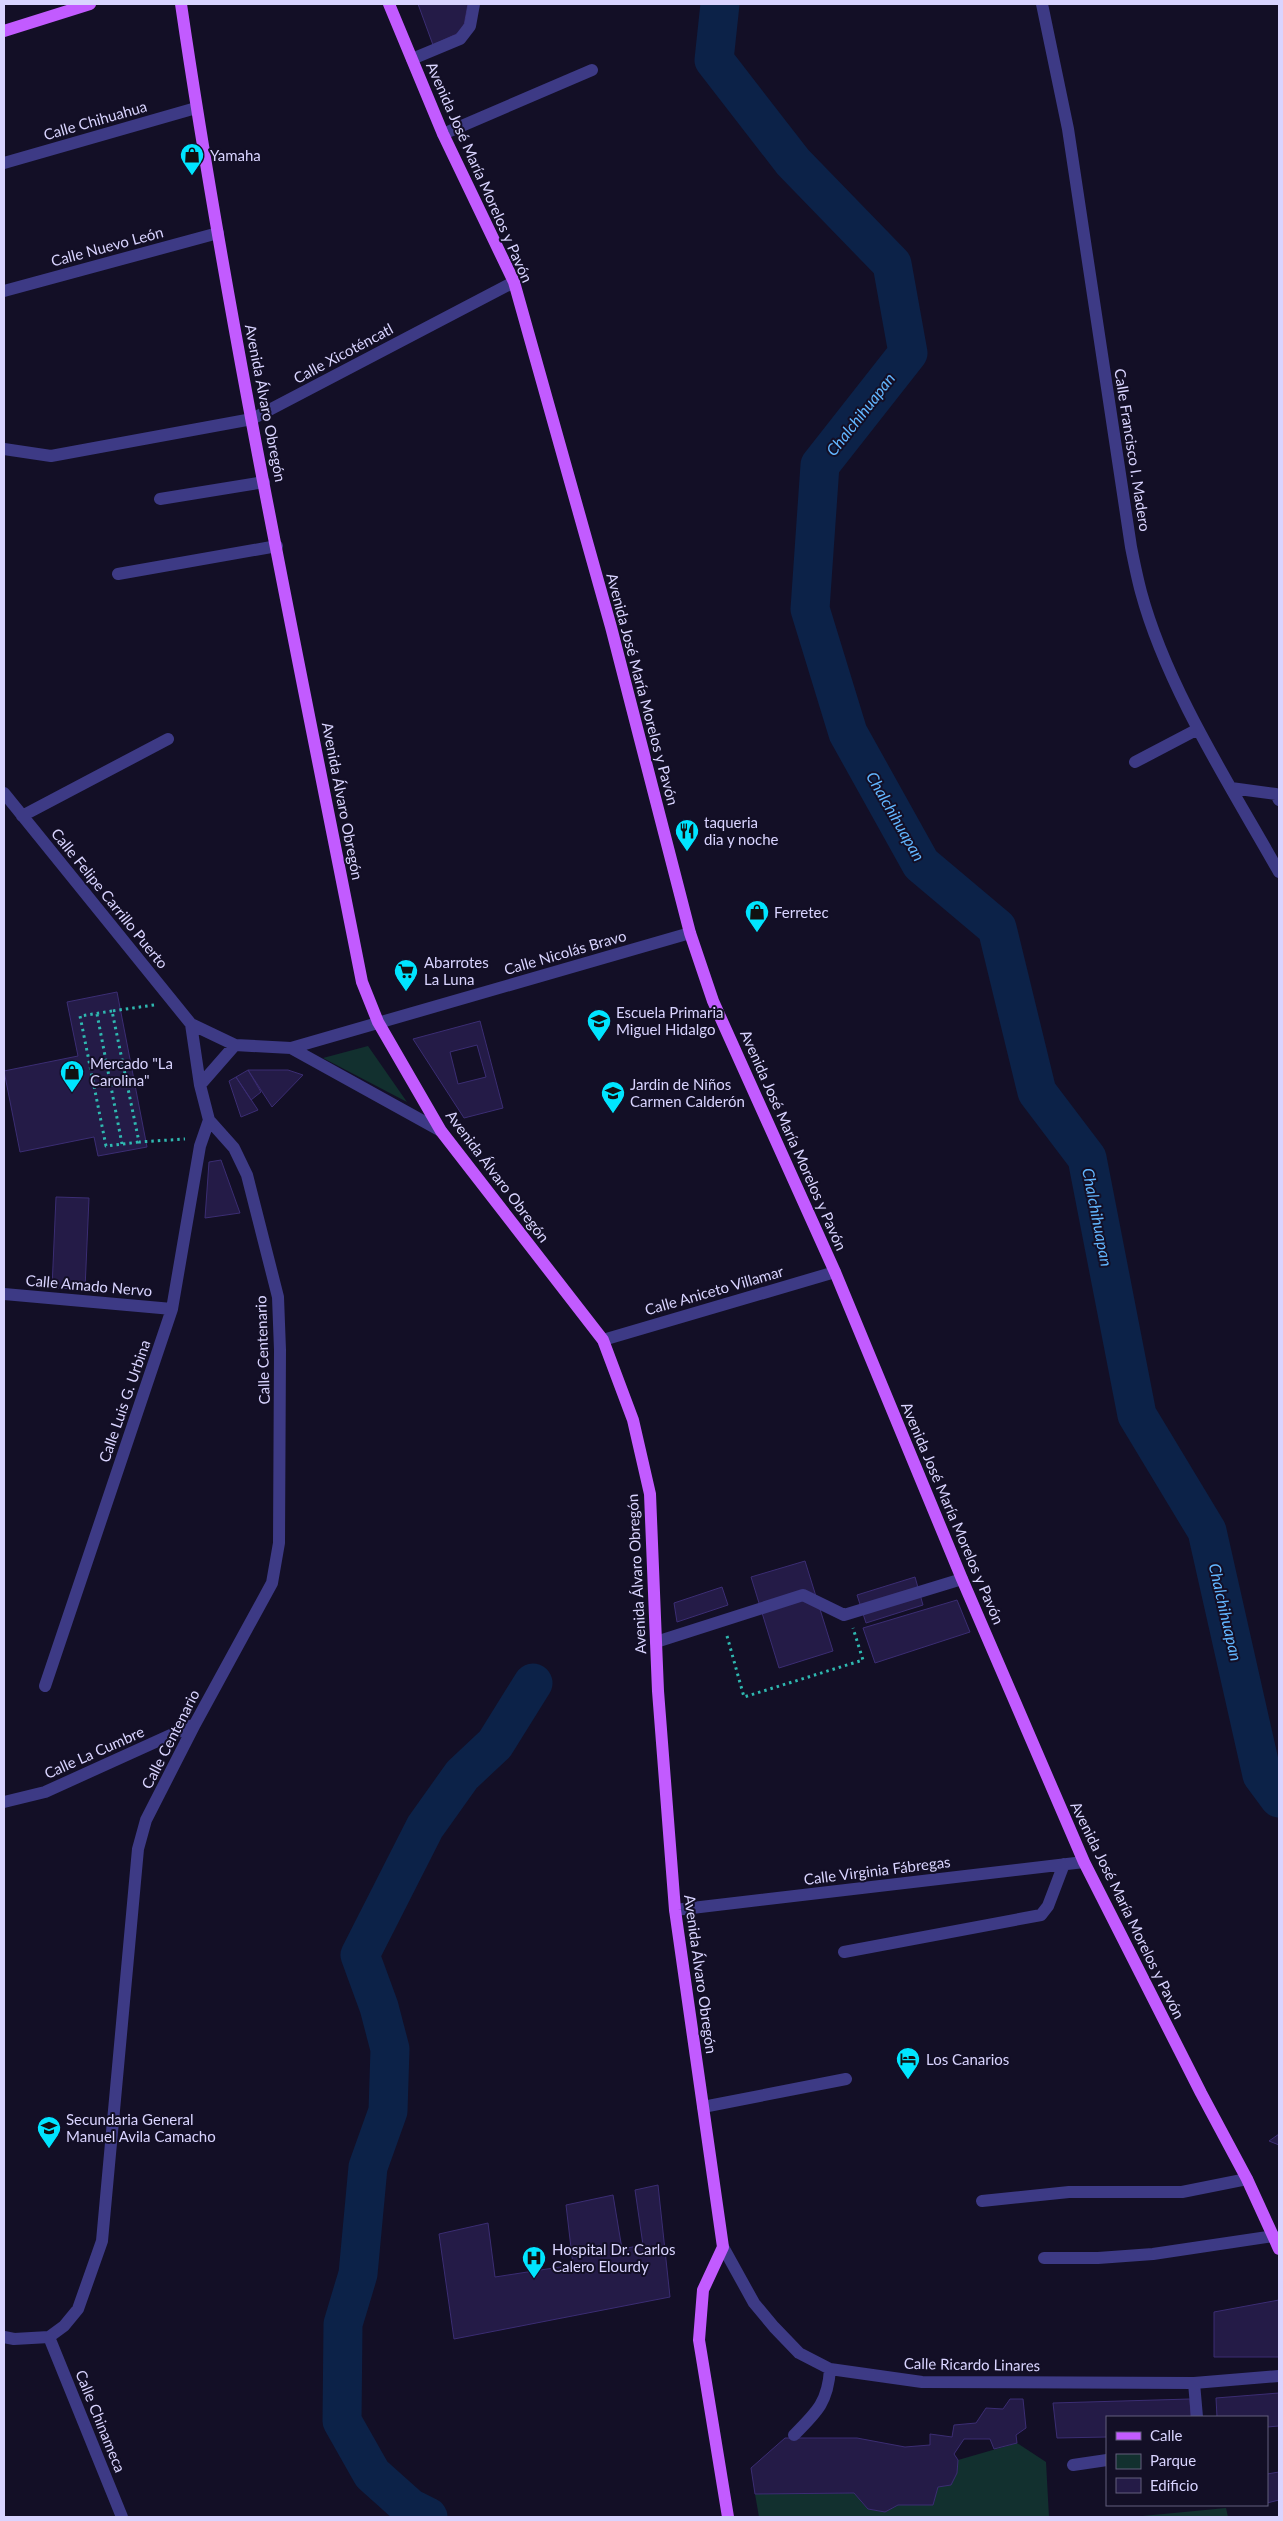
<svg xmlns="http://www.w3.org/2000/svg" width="1283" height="2521" viewBox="0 0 1283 2521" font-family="Lato,sans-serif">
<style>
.green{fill:#12302f}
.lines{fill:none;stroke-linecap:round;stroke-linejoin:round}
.river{stroke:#0c2248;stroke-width:39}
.building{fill:#241b47;stroke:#3b2d73;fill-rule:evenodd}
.path{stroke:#2fb8b0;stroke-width:3;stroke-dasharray:2.5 4;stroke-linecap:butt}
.minor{stroke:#3d3a85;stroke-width:12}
.major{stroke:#c25bff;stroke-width:12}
.labels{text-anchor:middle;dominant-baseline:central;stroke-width:4;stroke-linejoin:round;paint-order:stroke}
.street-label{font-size:15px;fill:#d9d4ff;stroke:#130f26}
.poi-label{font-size:15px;fill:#d9d4ff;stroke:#130f26;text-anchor:start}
.water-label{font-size:16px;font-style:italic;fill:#62b6ff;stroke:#130f26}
</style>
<rect width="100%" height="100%" fill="#130f26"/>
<!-- green -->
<path class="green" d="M368,1046l39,56 -84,-44z
M1017,2443l29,19 3,55h-290l-4,-23 99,-1 14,16 17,3 13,-7h35l5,-18 13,-3 6,-11 1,-13z
M1226,2508l2,9h-96z"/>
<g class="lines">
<!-- river -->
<path class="river" d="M720,4l-6,56 79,102 99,102 16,89 -88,112 -10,144 38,124 73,131 76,64 40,164 50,66 50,257 70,116 55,244 17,23
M428,2517l-18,-9 -38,-34 -30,-53 1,-97 15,-50 10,-107 20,-56 2,-62 -11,-42 -19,-52 65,-128 37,-52 33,-31 38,-61"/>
</g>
<!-- building -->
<path class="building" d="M418,4h50l-5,27 -30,14z
M117,992l30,155 -49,9 -4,-19 -74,15 -16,-81 74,-15 -11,-54z
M480,1021l23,87 -39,10 -51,-79zM477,1045l9,32 -28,7 -8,-32z
M248,1070l13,22 -10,8 -15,-23z
M248,1070h40l15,5 -31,32z
M236,1077l22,33 -17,7 -12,-36z
M221,1160l19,53 -35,5 4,-56z
M56,1197l33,1 -4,91 -33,-1z
M805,1561l28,90 -54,17 -28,-91z
M915,1577l8,28 -57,18 -9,-28z
M722,1587l6,18 -51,17 -3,-19z
M957,1600l13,32 -95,31 -12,-35z
M1279,2134v11l-10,-4z
M658,2185l12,112 -216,42 -15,-105 49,-11 7,54 78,-12 -7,-60 47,-10 9,54 21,-4 -8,-55z
M1279,2300v57h-65v-45z
M1279,2393v33l-12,1v-10h-50l-1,-19z
M1010,2399h13l3,29 -10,7 1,8 -23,6 -4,-10h-26l-10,15 4,6 -1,13 -6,12 -13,2 -5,18h-35l-13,7 -17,-3 -14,-16 -99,1 -4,-26 34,-30h72l48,9 25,-2v-11l22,3 2,-12 22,-2 10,-15 17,1z
M1190,2399l1,18h-84v20l-50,1 -4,-35z
M1279,2472v28l-12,3v-29z"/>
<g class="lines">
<!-- path -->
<path class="path" d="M154,1005l-42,6 27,131 46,-3
M112,1011l-32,5 26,130 33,-4
M97,1014l25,130
M727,1636l17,61 119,-37 -10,-32"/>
<!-- minor -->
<path class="minor" d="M1042,4l26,125 63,418c3,15 6,30 10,45 26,96 89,193 138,280
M412,59l48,-20 10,-13 4,-22
M443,134l149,-64
M4,163l192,-55
M4,291l214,-58
M4,449l47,7 201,-37 262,-137
M160,499l104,-17
M118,574l159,-28
M1135,762l63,-33
M1231,788l45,6 3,6
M4,793l187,231 44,21 56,3 399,-115
M22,816l146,-77
M291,1048l150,83
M200,1085l35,-40
M4,1294l168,15
M603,1340l232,-68
M656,1642l147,-47 41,20 118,-36
M45,1686l127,-377 28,-163 9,-26
M4,1802l41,-10 150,-68
M675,1910l409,-48
M844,1952l197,-37 7,-9 16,-42
M703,2107l143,-28
M982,2201l87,-9h113l65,-13
M723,2247l31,56 20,24 25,26 31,16 92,13 272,1 85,-7
M1044,2258h54l55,-4 121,-18
M4,2337l10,2 35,-2 15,-11 14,-17 24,-68 36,-392 8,-29 49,-96 77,-141 7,-40 1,-193 -2,-53 -31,-122 -13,-27 -25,-28 -9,-35 -9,-61
M49,2337l73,180
M1194,2383l3,34
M794,2435c23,-23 34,-33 36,-66
M1073,2465l34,-5"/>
<!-- major -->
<path class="major" d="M181,4c48,328 117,653 181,978l16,40 63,109 162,209 30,80 17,74 8,197 17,219 48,337 -20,43 -4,50 29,177
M389,4l54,130 71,148 97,345 79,306 23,68 122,271 127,307 122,283 117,231 46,86 32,70
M4,31l86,-27"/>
</g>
<!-- icons -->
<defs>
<g id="shop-pin" transform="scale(1.25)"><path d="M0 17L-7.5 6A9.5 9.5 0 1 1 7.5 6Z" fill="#00e5ff" stroke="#130f26"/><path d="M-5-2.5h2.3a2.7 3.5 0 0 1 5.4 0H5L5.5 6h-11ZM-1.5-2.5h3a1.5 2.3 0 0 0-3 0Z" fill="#111"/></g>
<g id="restaurant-pin" transform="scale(1.25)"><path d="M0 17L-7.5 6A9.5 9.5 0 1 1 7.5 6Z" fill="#00e5ff" stroke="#130f26"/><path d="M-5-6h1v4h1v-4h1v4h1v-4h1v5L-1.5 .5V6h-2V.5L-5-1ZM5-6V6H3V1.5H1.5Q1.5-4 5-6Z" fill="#111"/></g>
<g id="supermarket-pin" transform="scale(1.25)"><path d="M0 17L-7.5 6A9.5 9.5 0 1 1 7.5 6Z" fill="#00e5ff" stroke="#130f26"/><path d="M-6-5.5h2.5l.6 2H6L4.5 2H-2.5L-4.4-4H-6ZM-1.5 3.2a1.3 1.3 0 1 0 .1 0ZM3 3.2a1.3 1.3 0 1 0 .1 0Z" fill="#111"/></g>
<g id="school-pin" transform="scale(1.25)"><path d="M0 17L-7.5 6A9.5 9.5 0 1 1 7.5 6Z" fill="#00e5ff" stroke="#130f26"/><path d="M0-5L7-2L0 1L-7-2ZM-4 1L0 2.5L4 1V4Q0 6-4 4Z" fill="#111"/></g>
<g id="hotel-pin" transform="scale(1.25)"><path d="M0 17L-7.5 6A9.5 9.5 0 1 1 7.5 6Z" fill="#00e5ff" stroke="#130f26"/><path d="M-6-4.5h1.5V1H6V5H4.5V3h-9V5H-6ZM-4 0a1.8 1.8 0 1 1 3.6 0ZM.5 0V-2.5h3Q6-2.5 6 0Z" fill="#111"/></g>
<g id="hospital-pin" transform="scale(1.25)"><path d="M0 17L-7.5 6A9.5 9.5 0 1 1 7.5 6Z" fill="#00e5ff" stroke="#130f26"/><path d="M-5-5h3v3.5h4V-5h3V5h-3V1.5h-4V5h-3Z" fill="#111"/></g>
</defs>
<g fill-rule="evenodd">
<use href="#shop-pin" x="192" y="155"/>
<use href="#restaurant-pin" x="687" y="831"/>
<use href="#shop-pin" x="757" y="912"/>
<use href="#supermarket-pin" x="406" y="971"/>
<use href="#school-pin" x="599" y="1021"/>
<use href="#shop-pin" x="72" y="1072"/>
<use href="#school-pin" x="613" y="1093"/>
<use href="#hotel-pin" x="908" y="2059"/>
<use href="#school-pin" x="49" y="2128"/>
<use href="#hospital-pin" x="534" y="2258"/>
</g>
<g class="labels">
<!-- street labels -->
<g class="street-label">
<text transform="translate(95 120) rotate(-16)">Calle Chihuahua</text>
<text transform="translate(480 172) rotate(66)">Avenida José María Morelos y Pavón</text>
<text transform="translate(107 246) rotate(-15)">Calle Nuevo León</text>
<text transform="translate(343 353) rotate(-28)">Calle Xicoténcatl</text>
<text transform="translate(266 403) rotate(79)">Avenida Álvaro Obregón</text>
<text transform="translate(1133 450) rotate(81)">Calle Francisco I. Madero</text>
<text transform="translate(643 689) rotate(75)">Avenida José María Morelos y Pavón</text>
<text transform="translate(343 801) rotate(79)">Avenida Álvaro Obregón</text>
<text transform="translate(110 898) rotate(51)">Calle Felipe Carrillo Puerto</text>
<text transform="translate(565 952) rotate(-16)">Calle Nicolás Bravo</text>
<text transform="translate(794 1140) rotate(66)">Avenida José María Morelos y Pavón</text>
<text transform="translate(498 1176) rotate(53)">Avenida Álvaro Obregón</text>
<text transform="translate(89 1285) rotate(5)">Calle Amado Nervo</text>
<text transform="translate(714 1290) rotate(-16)">Calle Aniceto Villamar</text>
<text transform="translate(262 1350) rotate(-92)">Calle Centenario</text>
<text transform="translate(124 1401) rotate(-71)">Calle Luis G. Urbina</text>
<text transform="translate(953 1513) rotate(67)">Avenida José María Morelos y Pavón</text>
<text transform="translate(636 1574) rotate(-93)">Avenida Álvaro Obregón</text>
<text transform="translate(170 1739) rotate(-63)">Calle Centenario</text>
<text transform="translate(94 1752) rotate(-24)">Calle La Cumbre</text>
<text transform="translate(877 1870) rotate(-7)">Calle Virginia Fábregas</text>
<text transform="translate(1128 1910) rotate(64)">Avenida José María Morelos y Pavón</text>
<text transform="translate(701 1974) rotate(82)">Avenida Álvaro Obregón</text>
<text transform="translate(972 2364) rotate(1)">Calle Ricardo Linares</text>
<text transform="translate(101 2421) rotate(68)">Calle Chinameca</text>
</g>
<!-- poi labels -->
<g class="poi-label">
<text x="210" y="155">Yamaha</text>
<text x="704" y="822">taqueria<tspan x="704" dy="17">dia y noche</tspan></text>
<text x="774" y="912">Ferretec</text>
<text x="424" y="962">Abarrotes<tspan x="424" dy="17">La Luna</tspan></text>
<text x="616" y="1012">Escuela Primaria<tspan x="616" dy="17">Miguel Hidalgo</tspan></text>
<text x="90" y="1063">Mercado "La<tspan x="90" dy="17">Carolina"</tspan></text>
<text x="630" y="1084">Jardin de Niños<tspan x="630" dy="17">Carmen Calderón</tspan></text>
<text x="926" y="2059">Los Canarios</text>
<text x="66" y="2119">Secundaria General<tspan x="66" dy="17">Manuel Avila Camacho</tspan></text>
<text x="552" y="2249">Hospital Dr. Carlos<tspan x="552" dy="17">Calero Elourdy</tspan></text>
</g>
<!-- water labels -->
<g class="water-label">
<text transform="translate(860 414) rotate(-52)">Chalchihuapan</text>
<text transform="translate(896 816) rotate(60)">Chalchihuapan</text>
<text transform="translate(1098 1217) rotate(79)">Chalchihuapan</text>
<text transform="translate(1226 1612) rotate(77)">Chalchihuapan</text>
</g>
</g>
<!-- border -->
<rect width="1283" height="2521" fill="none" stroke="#d9d4ff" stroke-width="10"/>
<!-- legend -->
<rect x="1106" y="2416" width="162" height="90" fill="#130f26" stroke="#625e7d"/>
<rect x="1116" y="2432" width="25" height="8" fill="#c25bff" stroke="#625e7d"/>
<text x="1150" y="2441" font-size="15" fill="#d9d4ff">Calle</text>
<rect x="1116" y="2454" width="25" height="15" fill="#12302f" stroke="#625e7d"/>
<text x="1150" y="2466" font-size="15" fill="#d9d4ff">Parque</text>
<rect x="1116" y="2478" width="25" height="15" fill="#241b47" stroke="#625e7d"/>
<text x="1150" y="2491" font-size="15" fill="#d9d4ff">Edificio</text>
</svg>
